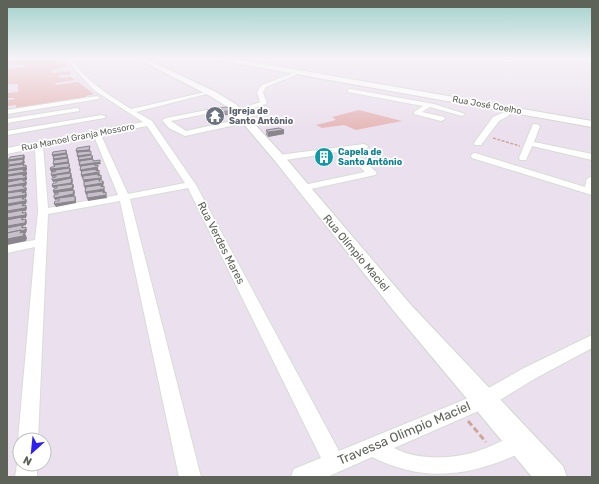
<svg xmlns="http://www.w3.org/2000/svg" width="599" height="484" viewBox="0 0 599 484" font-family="Rubik,sans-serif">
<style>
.green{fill:#e7bbbc}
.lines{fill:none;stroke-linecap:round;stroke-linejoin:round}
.street-casing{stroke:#d7dcd4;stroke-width:2}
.secondary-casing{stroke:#d0d6cc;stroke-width:2}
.path-far1{stroke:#cea697;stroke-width:1.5;stroke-dasharray:3 1.5;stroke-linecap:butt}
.path{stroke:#cea697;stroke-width:3;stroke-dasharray:6 3;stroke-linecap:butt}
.street{fill:#fff;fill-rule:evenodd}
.secondary{fill:#fff;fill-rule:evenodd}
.wall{fill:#aba5af}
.shaded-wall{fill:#8b868e}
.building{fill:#c7c0cb;stroke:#8b868e}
.labels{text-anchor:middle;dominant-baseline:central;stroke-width:3.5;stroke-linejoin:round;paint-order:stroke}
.far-street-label{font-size:9px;fill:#5e635a;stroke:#fff}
.far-worship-label{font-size:9px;font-weight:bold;fill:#5b616d;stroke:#fff;text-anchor:start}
.far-culture-label{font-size:9px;font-weight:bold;fill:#0d838f;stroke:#fff;text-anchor:start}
.street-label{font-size:11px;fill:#5e635a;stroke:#fff}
.near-street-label{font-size:13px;fill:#5e635a;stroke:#fff}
</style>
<rect width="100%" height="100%" fill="#ebe1ee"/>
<!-- green -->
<path class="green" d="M18,58h35l15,8 -17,4 2,3 17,-2 1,3 -13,2 2,2 11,-1 4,3 -20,3 1,2 22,-3 16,12 -8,2 1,2 10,-2 3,2 -93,14v-3l9,-1v-3l-9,1v-6l8,-1 -1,-1h-7v-5l11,-1v-8h-11v-15l16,-2 2,-3 -18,1v-4z
M359,110l43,11 -46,9 -12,-5 -22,3 -6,-3 20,-5 -4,-3z"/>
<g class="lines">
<!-- street casing -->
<g class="street-casing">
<path id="street" d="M17,58v1l-10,2v-2z
M63,58c10,0 13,8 19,14 14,16 32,26 49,37l79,-18v2l-74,19 16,9 44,64 143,266 139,-57 46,-26 68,-33v13l-56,30 -46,28 -96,42c24,13 59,11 84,3 15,-5 29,-13 43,-19l7,3 3,7 -3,7c-52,27 -102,35 -156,8l-45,20h-36l3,-8 27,-11 -133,-270 -58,11 71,278h-22l-59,-276 -72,13 -10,226h-18v5l-2,-5 17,-193 -28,6v-8l28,-5 3,-28 -3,-64 -28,6v-6l136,-26 -49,-32 -24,-26zM147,126l38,57 -57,11 -27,-59zM94,136l24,59 -70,13 -5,-62z
M298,71l5,1 -37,15 -3,5 4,11 -1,1 -28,9 -3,-2 25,-9 -3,-10 5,-7z
M350,89l84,15 31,10 -3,2 -32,-9 -8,5 22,5 1,2 -4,2 -27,-7v-2l9,-6 -75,-14v-2z
M97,96l3,2 -1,1 -92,15v-4z
M223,107l3,2 -1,1 -54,11 15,10 60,-13 4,2 -1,2 -64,14 -16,-8 -7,-8 4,-2z
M77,108l2,1v2l-72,12v-4z
M511,109l5,1 -8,6 -9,5 -18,24h-6l-1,-2 19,-26z
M102,115l4,2 -2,1 -97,17v-4z
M533,124h3l4,2 -6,16 58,12v6l-60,-14 -6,14h-6l-1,-2z
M364,144l4,2 -1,2 -15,2 23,21 2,2 -2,2 -73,16 -5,-3 2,-2 66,-14 -21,-21 -65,10 -4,-3 4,-3z
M475,153l110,34 2,-8 5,-3v19l-120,-37 -1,-2 1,-2z
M20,456v8h17v13h-22l2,-13z"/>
</g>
<!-- secondary casing -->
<g class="secondary-casing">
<path id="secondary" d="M136,58h8l72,34 21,13 46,50 128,150 152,161 4,11h-35l-135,-162 -122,-154 -44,-52 -21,-13z
M214,58h15l363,63v6l-375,-67z"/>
</g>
<!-- path-far1 -->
<path class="path-far1" d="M493,138l27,8"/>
<!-- path -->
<path class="path" d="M468,421l18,21"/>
<!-- street -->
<use href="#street" class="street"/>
<!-- secondary -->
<use href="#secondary" class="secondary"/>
</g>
<!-- wall -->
<path class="wall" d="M207,110h24l1,4 -21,4 -4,-4z
M266,130h18v4l-16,3 -2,-2z
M319,153l10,4v2l-7,1 -3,-4z"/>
<!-- shaded-wall -->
<path class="shaded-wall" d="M231,110l1,4 -21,4 -1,-4z
M284,130v4l-16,3v-5z
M90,146v6l-13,2 -1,-3z
M66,150l1,2v3l-14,2 -1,-2z
M91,151v5l-13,2 -1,-2z
M67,154l1,2v4l-14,2 -1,-3z
M24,155l1,2 -1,3 1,2 -1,2 1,3 1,-2 1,3v2h-3l1,1 1,-1 1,3v2h-3l1,2 1,-2 1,3v2l-3,1 1,1 1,-1 1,2 -1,3h-2v2l2,-1 1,2 -1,3h-2v1l2,-1 1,3 -1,3h-2v2l2,-1 1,2 -1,3 -3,1 1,1 2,-1 1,3 -1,3h-3l1,2 2,-1 1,3 -1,3h-3l1,2 -17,1 1,-38 -1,-3 1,-2 -1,-3 1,-3 -1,-2 2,-3 -1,-2 1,-2 -1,-3z
M92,155l1,2v4l-14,2 -1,-3z
M329,157v2l-7,1v-2z
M68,158l1,3v4l-15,2 -1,-3z
M93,159l1,3h6l1,2 -6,1 1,1 2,-1v5h-1v1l2,-1 1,5h-2l1,1 2,-1 1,5h-2v2l3,-1 1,2 -1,3h-2l1,1 2,-1 1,6h-2l1,1 2,-1 1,6 -19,3 -1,-3 16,-6 -17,3 -1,-3 16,-6 -16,3 -1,-3 15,-6 -15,3 -1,-3 15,-5 -16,3 -1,-3 15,-5 -15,2 -1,-2 15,-5 -15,2 -1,-2z
M69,163l1,3 -1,3 -18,3 -1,-3z
M70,168l1,2 -1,4 -18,3 -1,-2z
M71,173l1,3 -1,4 -18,2 -1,-2z
M72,178l1,3 -1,4 -19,3 -1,-2z
M73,184l1,2 -1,5 -19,3 -1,-3z
M74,190l1,2 -1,5 -19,3 -1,-2z
M75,196l1,2v5l-20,4 -2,-3z
M26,219l1,3 -1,3 -3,1 1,2 -17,1v-3z
M26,227l1,3 -1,3h-1l2,5 -1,3 -19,4v-8z"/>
<!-- building -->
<path class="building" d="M227,107l4,3 -21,4 -3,-4z
M279,128l5,2 -16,2 -2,-2z
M90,146l-1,4 -13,1 1,-3z
M66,150v3l-14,2 1,-3z
M91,151v3l-14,2 1,-4z
M326,152l3,5 -7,1 -3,-5z
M67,154v3l-14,2 1,-3z
M24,155l-1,3 -15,2 2,-3z
M92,155v3l-14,2 1,-3z
M68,158v4l-15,2 1,-4z
M24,159l-2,4 -14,2 1,-4z
M93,159v2l7,-1v2l-21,3 1,-4z
M69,163v4l-19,2 1,-2h3l1,-2z
M24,164l-1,2 3,-1v2l-19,3 2,-4z
M95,164v2l3,-1v2l-18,3 1,-4z
M70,168l-1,4 -18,3 1,-3h3l1,-2z
M24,169l-1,2 3,-1 -1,2 -18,3 1,-4z
M96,169v2l3,-1v2l-18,3 1,-4z
M71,173l-1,4 -18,3v-2l4,-1v-2z
M23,174v2l3,-1 -1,3 -18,2 1,-4z
M98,174v2l3,-1v3l-18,2v-4z
M72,178l-1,5 -19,3 1,-3h3l1,-2z
M23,179v2h3l-1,2 -18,3 1,-4z
M99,179v2h4v2l-19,3v-4z
M73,184l-1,4 -19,3 1,-2 3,-1v-2z
M23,185v2h3l-1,2 -18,3v-5z
M101,185v2l3,-1v3l-19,3 1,-5z
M74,190l-1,4 -19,4v-3l4,-1v-2z
M23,191l-1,2 4,-1 -1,3 -18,3v-5z
M103,191v2l3,-1v3l-19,3v-5z
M75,196v5l-21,3 1,-3h4v-3z
M23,197l-1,2h4l-1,2 -18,3v-5z
M23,203l-1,3 4,-1 -1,3 -18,3v-5z
M23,210l-1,3 4,-1 -1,3 -18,3v-5z
M22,217v3l4,-1 -1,4 -18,3v-6z
M22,225v3l4,-1 -1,3 -4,1v-1l-14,3v-5z
M21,230l-1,3 4,-1 -1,4 -16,3v-6z"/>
<!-- sky -->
<linearGradient id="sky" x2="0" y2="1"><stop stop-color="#a1d2cb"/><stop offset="0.46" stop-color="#f6f2f7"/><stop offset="1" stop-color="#f6f2f7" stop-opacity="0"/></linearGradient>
<rect width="599" height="126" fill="url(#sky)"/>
<!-- icons -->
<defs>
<g id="temple-disc" transform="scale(1)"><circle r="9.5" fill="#6b7280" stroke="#fff"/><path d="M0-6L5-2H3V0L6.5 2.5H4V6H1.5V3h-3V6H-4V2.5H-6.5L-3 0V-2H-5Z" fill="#fff"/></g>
<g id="building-disc" transform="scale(1)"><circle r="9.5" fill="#0f9aa8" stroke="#fff"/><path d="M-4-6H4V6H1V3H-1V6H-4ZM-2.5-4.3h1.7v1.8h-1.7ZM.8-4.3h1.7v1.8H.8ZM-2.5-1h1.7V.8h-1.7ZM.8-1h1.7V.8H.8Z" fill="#fff"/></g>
</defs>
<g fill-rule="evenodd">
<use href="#temple-disc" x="215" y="116"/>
<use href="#building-disc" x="324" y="157"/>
</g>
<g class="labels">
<!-- far-street labels -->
<g class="far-street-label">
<text transform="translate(487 105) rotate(10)">Rua José Coelho</text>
<text transform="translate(78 137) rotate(-11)">Rua Manoel Granja Mossoro</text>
</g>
<!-- far-worship labels -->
<g class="far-worship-label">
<text x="229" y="111">Igreja de<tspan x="229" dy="10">Santo Antônio</tspan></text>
</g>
<!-- far-culture labels -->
<g class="far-culture-label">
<text x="338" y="152">Capela de<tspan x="338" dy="10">Santo Antônio</tspan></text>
</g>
<!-- street labels -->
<g class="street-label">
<text transform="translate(221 243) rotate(63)">Rua Verdes Mares</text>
<text transform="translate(356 253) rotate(50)">Rua Olímpio Maciel</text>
</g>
<!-- near-street labels -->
<g class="near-street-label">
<text transform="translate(404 433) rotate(-23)">Travessa Olimpio Maciel</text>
</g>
</g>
<!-- border -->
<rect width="599" height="484" fill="none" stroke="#5e635a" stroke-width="16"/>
<!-- north arrow -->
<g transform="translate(32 452) rotate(207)"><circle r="19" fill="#ffffff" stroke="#bfc1bd"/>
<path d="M0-3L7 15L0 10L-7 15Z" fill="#2f21f4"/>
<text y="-6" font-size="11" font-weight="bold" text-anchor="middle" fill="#5e635a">N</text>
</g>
</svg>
